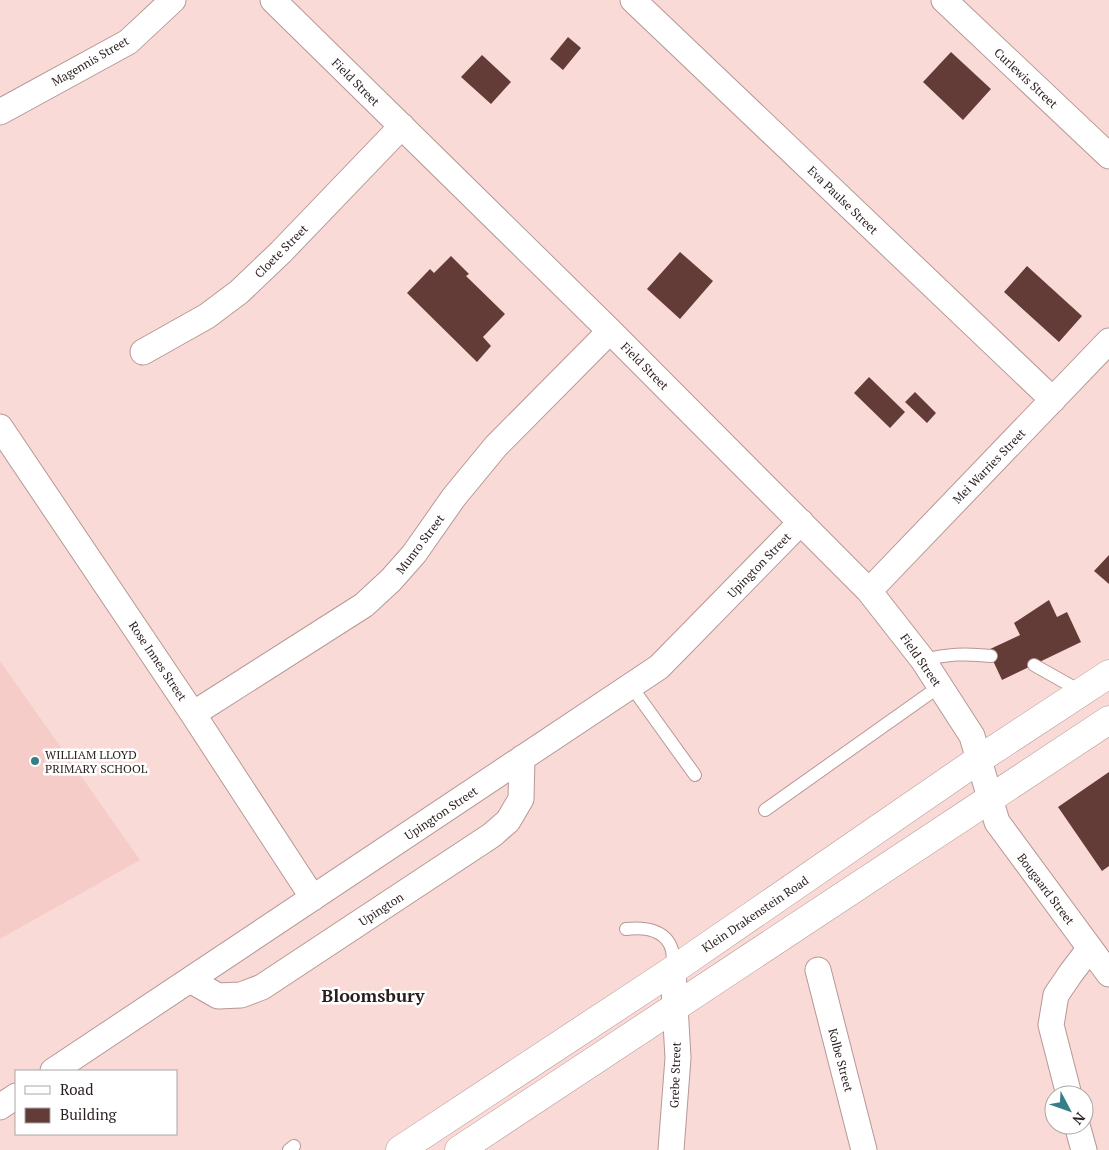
<svg xmlns="http://www.w3.org/2000/svg" width="1109" height="1150" viewBox="0 0 1109 1150" font-family="'PT Serif',serif">
<style>
.built{fill:#f5ccc8}
.building{fill:#633c38}
.lines{fill:none;stroke-linecap:round;stroke-linejoin:round}
.lane-casing{stroke:#b69894;stroke-width:14}
.street-casing{stroke:#b69894;stroke-width:27}
.secondary-casing{stroke:#b69894;stroke-width:29}
.lane{stroke:#fff;stroke-width:12}
.street{stroke:#fff;stroke-width:25}
.secondary{stroke:#fff;stroke-width:28}
.poi-dot{fill:#377f87;stroke:#fff;stroke-width:2}
.labels{text-anchor:middle;dominant-baseline:central;stroke-width:5;stroke-linejoin:round;paint-order:stroke}
.street-label{font-size:12px;fill:#2a1e1d;stroke:#fff}
.poi-label{font-size:12px;fill:#2a1e1d;stroke:#fff;text-anchor:start}
.district-label{font-size:18px;font-weight:bold;fill:#2a1e1d;stroke:#fff}
</style>
<rect width="100%" height="100%" fill="#fadad6"/>
<!-- built -->
<path class="built" d="M0,661l140,199 -140,79z"/>
<!-- building -->
<path class="building" d="M568,37l13,11 -18,22 -13,-11z
M951,52l40,37 -28,31 -40,-38z
M482,55l29,27 -20,22 -30,-27z
M680,252l33,29 -33,38 -33,-30z
M451,256l18,18 -3,2 39,38 -22,23 8,9 -14,16 -70,-69 23,-24 4,4z
M1027,266l55,50 -23,26 -55,-50z
M869,377l36,35 -15,16 -36,-35z
M915,392l21,21 -9,10 -22,-21z
M1109,555v29l-15,-13z
M1049,600l8,17 10,-5 14,30 -79,38 -14,-30 32,-15 -6,-12z
M1109,772v94l-7,5 -44,-64z"/>
<g class="lines">
<!-- lane casing -->
<g class="lane-casing">
<path id="lane" d="M923,660c25,-6 42,-7 68,-4
M1034,665l48,27
M631,686l64,89
M765,810l175,-124
M626,929c17,-2 40,0 46,21 1,6 1,14 1,20
M289,1150l5,-4"/>
</g>
<!-- street casing -->
<g class="street-casing">
<path id="street" d="M273,0l337,331 259,260 54,69 49,76 25,86 112,152
M633,0l420,400
M944,0l165,156
M0,112l128,-70 45,-42
M143,352l64,-36 32,-24 42,-40 121,-126
M0,427l193,287 120,184
M869,591l240,-250
M193,714l171,-109 27,-25 23,-26 40,-57 42,-51 114,-115
M818,970l46,180
M190,980l28,16 23,-1 21,-8 230,-152 16,-14 13,-22 1,-41
M53,1071l606,-404 142,-145
M1069,1095l-18,-70 5,-30 15,-22 19,-25
M0,1107l16,-11
M1077,1125l7,25
M671,1150l7,-92 -5,-88"/>
</g>
<!-- secondary casing -->
<g class="secondary-casing">
<path id="secondary" d="M400,1150l273,-180 305,-210 131,-86
M459,1150l650,-430"/>
</g>
<!-- lane -->
<use href="#lane" class="lane"/>
<!-- street -->
<use href="#street" class="street"/>
<!-- secondary -->
<use href="#secondary" class="secondary"/>
</g>
<!-- markers -->
<circle class="poi-dot" cx="35" cy="761" r="5"/>
<g class="labels">
<!-- street labels -->
<g class="street-label">
<text transform="translate(90 61) rotate(-30)">Magennis Street</text>
<text transform="translate(1026 78) rotate(43)">Curlewis Street</text>
<text transform="translate(356 82) rotate(45)">Field Street</text>
<text transform="translate(843 200) rotate(44)">Eva Paulse Street</text>
<text transform="translate(281 251) rotate(-45)">Cloete Street</text>
<text transform="translate(645 366) rotate(45)">Field Street</text>
<text transform="translate(989 466) rotate(-46)">Mei Warries Street</text>
<text transform="translate(420 544) rotate(-53)">Munro Street</text>
<text transform="translate(759 565) rotate(-46)">Upington Street</text>
<text transform="translate(921 660) rotate(55)">Field Street</text>
<text transform="translate(158 661) rotate(56)">Rose Innes Street</text>
<text transform="translate(441 813) rotate(-34)">Upington Street</text>
<text transform="translate(1046 889) rotate(53)">Bougaard Street</text>
<text transform="translate(381 909) rotate(-33)">Upington</text>
<text transform="translate(755 914) rotate(-34)">Klein Drakenstein Road</text>
<text transform="translate(841 1060) rotate(75)">Kolbe Street</text>
<text transform="translate(675 1075) rotate(-88)">Grebe Street</text>
</g>
<!-- poi labels -->
<g class="poi-label">
<text x="45" y="754">WILLIAM LLOYD<tspan x="45" dy="14">PRIMARY SCHOOL</tspan></text>
</g>
<!-- district labels -->
<g class="district-label">
<text x="373" y="995">Bloomsbury</text>
</g>
</g>
<!-- legend -->
<rect x="15" y="1070" width="162" height="65" fill="#ffffff" stroke="#aaa5a5"/>
<rect x="25" y="1086" width="25" height="8" fill="#ffffff" stroke="#aaa5a5"/>
<text x="60" y="1095" font-size="15" fill="#2a1e1d">Road</text>
<rect x="25" y="1108" width="25" height="15" fill="#633c38" stroke="#aaa5a5"/>
<text x="60" y="1120" font-size="15" fill="#2a1e1d">Building</text>
<!-- north arrow -->
<g transform="translate(1069 1110) rotate(131)"><circle r="24" fill="#ffffff" stroke="#aaa5a5"/>
<path d="M0-4L9 19L0 12L-9 19Z" fill="#377f87"/>
<text y="-8" font-size="14" font-weight="bold" text-anchor="middle" fill="#2a1e1d">N</text>
</g>
</svg>
